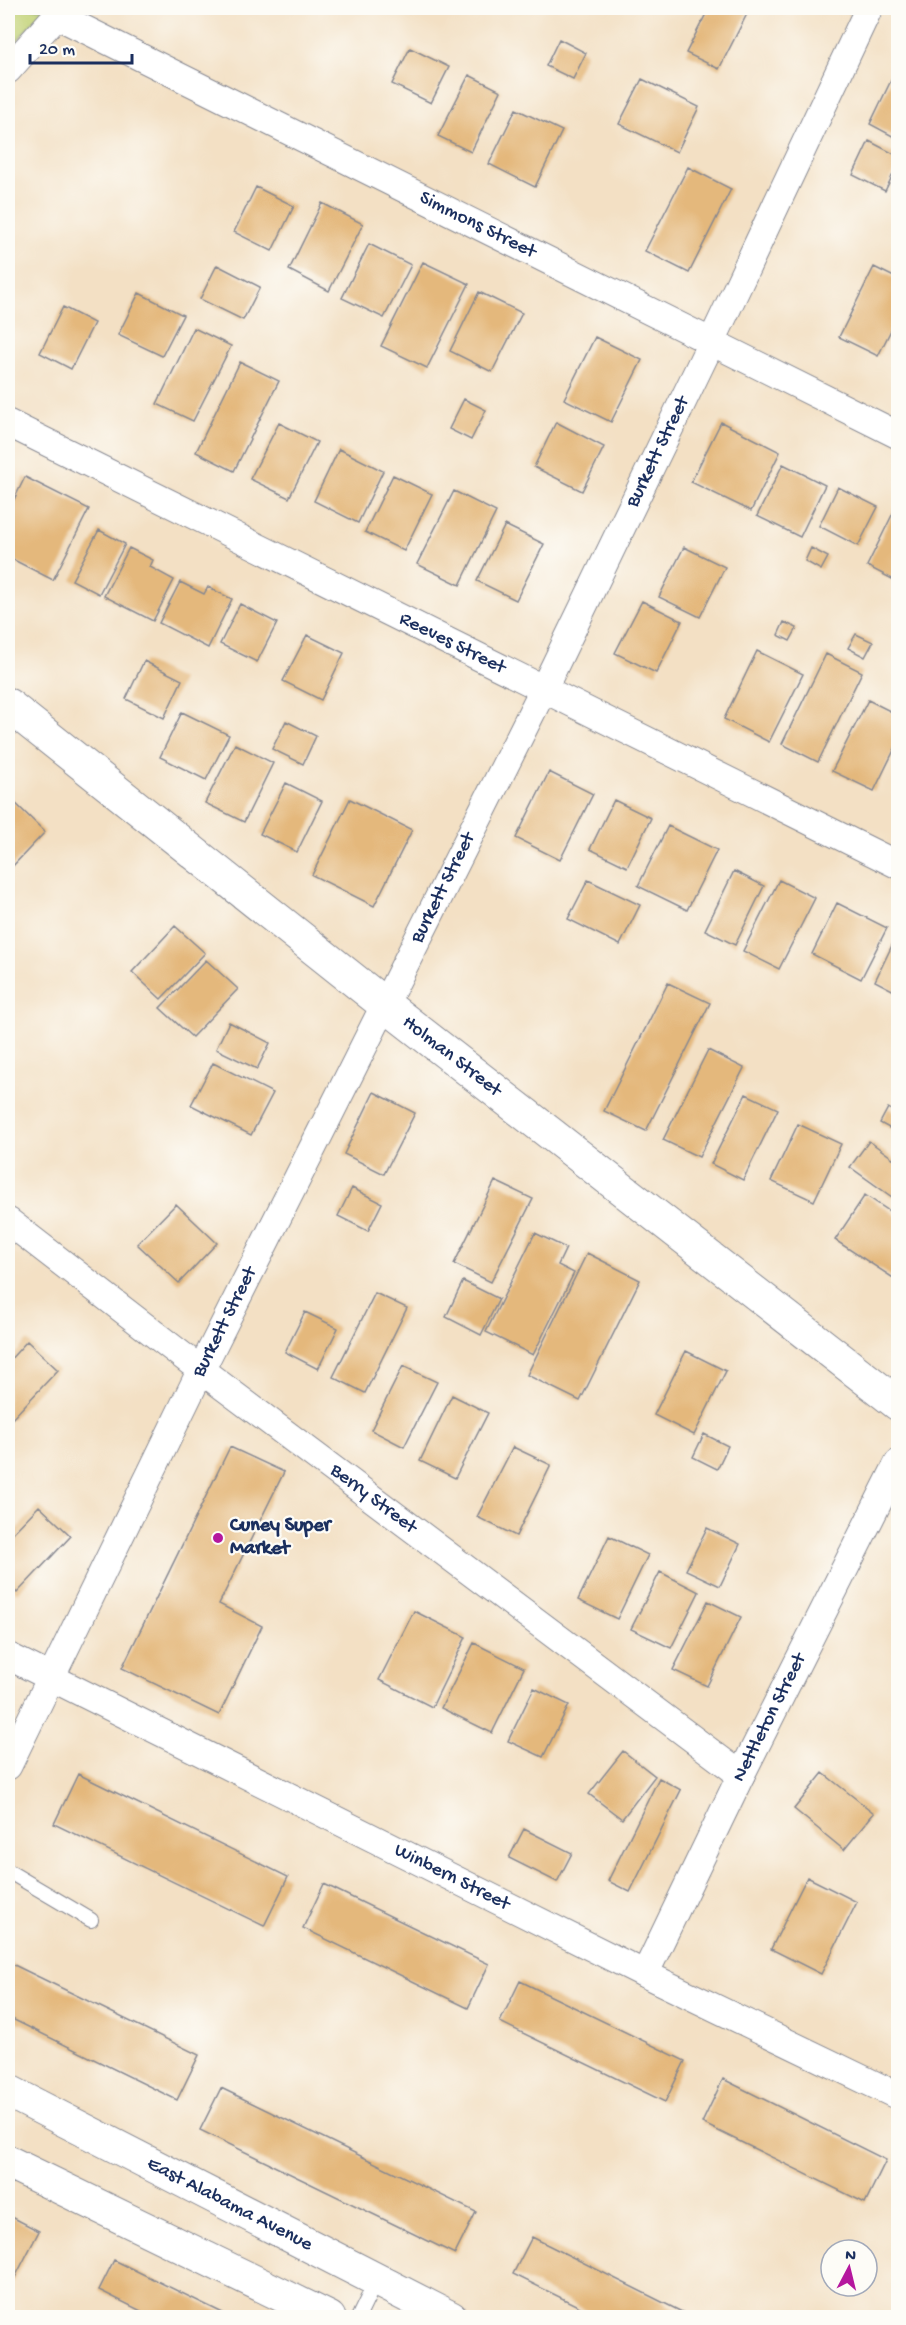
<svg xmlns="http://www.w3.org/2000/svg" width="906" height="2325" viewBox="0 0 906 2325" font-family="'Gochi Hand',sans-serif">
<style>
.green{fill:#c1d173;stroke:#6e8068;stroke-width:1.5}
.building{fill:#e4b87c}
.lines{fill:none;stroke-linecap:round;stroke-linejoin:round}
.service-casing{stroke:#878891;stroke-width:16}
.minor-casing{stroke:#878891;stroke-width:29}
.tertiary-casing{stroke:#878891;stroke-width:35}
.service{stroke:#fff;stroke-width:14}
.minor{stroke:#fff;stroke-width:27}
.tertiary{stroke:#fff;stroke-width:33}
.poi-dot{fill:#b5179e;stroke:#fdfcf7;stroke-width:2}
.labels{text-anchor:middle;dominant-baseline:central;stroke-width:4.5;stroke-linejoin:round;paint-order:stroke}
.street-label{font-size:20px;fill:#1b2f5e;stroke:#fdfcf7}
.poi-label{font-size:20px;font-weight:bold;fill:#1b2f5e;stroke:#fdfcf7;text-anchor:start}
</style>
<rect width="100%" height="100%" fill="#fdfcf7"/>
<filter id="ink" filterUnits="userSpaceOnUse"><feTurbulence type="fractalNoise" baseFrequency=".0167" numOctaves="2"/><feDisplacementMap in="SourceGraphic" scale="12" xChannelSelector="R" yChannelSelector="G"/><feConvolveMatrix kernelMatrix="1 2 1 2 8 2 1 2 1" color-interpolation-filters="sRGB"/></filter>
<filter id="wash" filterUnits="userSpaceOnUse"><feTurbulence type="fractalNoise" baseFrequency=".008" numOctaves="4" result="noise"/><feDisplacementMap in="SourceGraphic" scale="24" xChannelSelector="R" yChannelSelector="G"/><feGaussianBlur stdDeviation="1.35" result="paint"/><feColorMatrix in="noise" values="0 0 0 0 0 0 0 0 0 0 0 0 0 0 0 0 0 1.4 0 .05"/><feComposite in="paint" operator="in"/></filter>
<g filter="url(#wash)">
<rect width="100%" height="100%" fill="#f3e0c4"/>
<!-- green -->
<path class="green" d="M8,8h38l-38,43z"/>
<g id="blocks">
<!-- building -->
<path class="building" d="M709,8h41l-31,61 -33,-16z
M559,39l27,14 -13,26 -27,-13z
M410,48l39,19 -18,36 -39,-19z
M898,66v73l-28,-15z
M469,75l32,16 -30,61 -33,-16z
M642,79l57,28 -22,45 -58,-28z
M516,109l46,22 -27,56 -46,-23z
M869,141l29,15v8l-13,27 -32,-16z
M688,167l43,22 -42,84 -44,-22z
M256,187l38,19 -22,45 -38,-19z
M322,203l41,21 -34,67 -40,-21z
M369,244l42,21 -27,53 -42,-20z
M423,262l46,22 -42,84 -46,-22z
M217,265l43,22 -17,33 -43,-21z
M874,267l24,12v37l-20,40 -39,-19z
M479,292l43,21 -30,59 -42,-21z
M139,293l44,22 -21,41 -44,-21z
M63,307l31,16 -23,46 -31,-16z
M194,328l37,18 -38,75 -36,-17z
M595,337l47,23 -31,62 -47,-23z
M240,362l39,19 -45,90 -38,-19z
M464,399l22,11 -15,30 -22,-11z
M556,422l48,25 -22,44 -48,-24z
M721,422l59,30 -29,59 -60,-29z
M279,423l38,19 -28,56 -39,-19z
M339,449l44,22 -25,52 -44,-22z
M783,464l42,21 -25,52 -43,-21z
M393,475l39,19 -28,57 -39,-19z
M25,477l64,32 -36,71 -45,-23v-45z
M838,487l40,20 -20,39 -39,-20z
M454,491l42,21 -36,73 -43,-21z
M898,503v79l-31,-16z
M505,525l39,19 -28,56 -39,-19z
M99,530l26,14 -26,50 -27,-14z
M684,547l41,20 -25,50 -41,-20z
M129,548l24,12 -3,7 24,13 -21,41 -49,-25z
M811,548l17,9 -7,13 -16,-9z
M180,582l24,12 4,-7 24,12 -24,49 -49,-25z
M642,601l40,20 -26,52 -41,-20z
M240,604l37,19 -20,39 -37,-18z
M784,622l13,6 -7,13 -12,-6z
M856,634l17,8 -8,15 -17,-9z
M307,635l37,18 -23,47 -38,-19z
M757,651l46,23 -34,68 -45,-23z
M826,654l36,18 -44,90 -36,-18z
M144,661l38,19 -18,38 -38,-19z
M868,700l30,15v27l-24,49 -42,-20z
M182,712l47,23 -23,45 -46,-23z
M286,721l30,15 -13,28 -31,-15z
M235,744l38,19 -29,59 -39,-19z
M549,772l44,22 -33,66 -44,-22z
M286,783l36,18 -25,51 -37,-18z
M8,796l37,36 -37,39z
M350,799l62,31 -38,76 -62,-31z
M614,800l37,18 -24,49 -37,-18z
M668,826l49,24 -30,60 -49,-24z
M734,871l30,15 -29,59 -30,-15z
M588,880l52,25 -20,40 -52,-26z
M779,880l36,18 -36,71 -36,-18z
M837,903l50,25 -26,51 -49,-25z
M175,926l30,27 -44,46 -29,-27z
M898,933v60l-23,-12z
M206,960l32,29 -46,48 -32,-29z
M668,983l42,20 -64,128 -42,-20z
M229,1022l41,21 -13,26 -41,-20z
M708,1050l36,18 -45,89 -36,-17z
M213,1063l60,30 -22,42 -60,-30z
M374,1092l41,21 -31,61 -40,-20z
M746,1094l32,15 -35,71 -32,-16z
M888,1108l10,6v19l-18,-10z
M798,1124l43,20 -27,57 -43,-20z
M869,1141l29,21v26l-6,9 -42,-30z
M495,1181l38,18 -42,83 -37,-18z
M352,1188l30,15 -14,28 -30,-15z
M865,1195l33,22v64l-63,-41z
M176,1204l41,39 -38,40 -42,-39z
M535,1233l31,15 -8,17 16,8 -41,82 -47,-23z
M587,1253l53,27 -60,121 -53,-26z
M463,1281l36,18 -18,36 -35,-18z
M375,1293l32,15 -42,85 -32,-16z
M305,1312l33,16 -20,41 -33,-17z
M27,1341l31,29 -47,50 -3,-3v-55z
M686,1351l40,20 -32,64 -40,-20z
M403,1366l34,16 -33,65 -33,-17z
M452,1395l36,18 -33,65 -35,-17z
M704,1434l24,12 -11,23 -24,-12z
M230,1447l54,25 -65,132 43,22 -43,89 -97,-47z
M513,1447l38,18 -35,71 -39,-19z
M39,1506l32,30 -54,57 -9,-9v-46z
M707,1528l33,16 -20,42 -34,-16z
M609,1536l39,19 -31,64 -39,-19z
M660,1572l39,20 -28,56 -40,-19z
M708,1601l33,16 -34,69 -34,-16z
M414,1611l52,26 -34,70 -53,-27z
M474,1643l50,25 -32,65 -51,-25z
M534,1688l35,17 -26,52 -35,-16z
M623,1751l32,25 -33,43 -33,-25z
M823,1773l51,40 -30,37 -50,-41z
M78,1774l210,103 -24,49 -210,-102z
M659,1778l22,12 -51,102 -22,-11z
M524,1829l48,24 -15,29 -48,-24z
M807,1877l50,25 -36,72 -50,-25z
M324,1884l165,80 -21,44 -165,-80z
M8,1962l191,93 -22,45 -169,-83z
M520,1981l165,80 -20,41 -165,-80z
M723,2079l163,81 -21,43 -163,-80z
M221,2088l255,124 -21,42 -255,-124z
M8,2215l31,16 -31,60z
M532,2237l162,81h-92l-89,-44z
M114,2260l119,58h-78l-56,-28z"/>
</g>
</g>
<g filter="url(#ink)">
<use href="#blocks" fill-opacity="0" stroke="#878891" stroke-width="1.5"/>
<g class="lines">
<!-- service casing -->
<g class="service-casing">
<path id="service" d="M8,1871l83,49
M358,2318l18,-37"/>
</g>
<!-- minor casing -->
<g class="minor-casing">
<g id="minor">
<path id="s1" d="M56,15l842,420"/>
<path d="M8,70l55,-62"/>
<path id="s2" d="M8,423l890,442"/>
<path id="s3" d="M8,1221l193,149 540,405"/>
<path id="s4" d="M8,1656l637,318 253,122"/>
<path id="s5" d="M8,1766l193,-396 342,-680 168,-347 158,-335"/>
<path id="s6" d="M645,1974l96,-199 157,-312"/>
</g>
</g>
<!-- tertiary casing -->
<g class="tertiary-casing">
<g id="tertiary">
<path id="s7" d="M8,705l376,299 514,400"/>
<path id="s8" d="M8,2091l443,227"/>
<path d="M8,2162l321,156"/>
</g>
</g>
<!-- service -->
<use href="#service" class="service"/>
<!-- minor -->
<use href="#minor" class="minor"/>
<!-- tertiary -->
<use href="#tertiary" class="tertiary"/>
</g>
</g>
<!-- markers -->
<circle class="poi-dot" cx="218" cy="1538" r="6"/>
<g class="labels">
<!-- street labels -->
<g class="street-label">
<text stroke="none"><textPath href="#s1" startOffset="471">Simmons Street</textPath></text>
<text stroke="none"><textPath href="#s5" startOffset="1466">Burkett Street</textPath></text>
<text stroke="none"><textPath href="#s2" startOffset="496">Reeves Street</textPath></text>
<text stroke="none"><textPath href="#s5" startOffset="980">Burkett Street</textPath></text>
<text stroke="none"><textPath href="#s7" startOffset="566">Holman Street</textPath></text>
<text stroke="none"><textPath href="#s5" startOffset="494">Burkett Street</textPath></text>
<text stroke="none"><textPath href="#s3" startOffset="459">Berry Street</textPath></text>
<text stroke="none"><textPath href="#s6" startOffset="285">Nettleton Street</textPath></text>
<text stroke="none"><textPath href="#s4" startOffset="496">Winbern Street</textPath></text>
<text stroke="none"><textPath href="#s8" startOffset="249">East Alabama Avenue</textPath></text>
</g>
<!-- poi labels -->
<g class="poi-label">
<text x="230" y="1526">Cuney Super<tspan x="230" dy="23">Market</tspan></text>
</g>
</g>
<!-- margin -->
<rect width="906" height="2325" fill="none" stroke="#fdfcf7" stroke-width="30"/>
<!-- north arrow -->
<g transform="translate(849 2268) rotate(7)"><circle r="28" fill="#fdfcf7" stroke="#a3aaba" stroke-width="1.5"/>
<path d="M0-4.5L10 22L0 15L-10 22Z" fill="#b5179e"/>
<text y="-9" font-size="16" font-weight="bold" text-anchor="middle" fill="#1b2f5e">N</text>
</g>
<!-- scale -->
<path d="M30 54v9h102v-9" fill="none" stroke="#1b2f5e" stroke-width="3"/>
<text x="39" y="54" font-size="18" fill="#1b2f5e" stroke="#fdfcf7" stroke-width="4.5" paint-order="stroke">20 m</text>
</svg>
